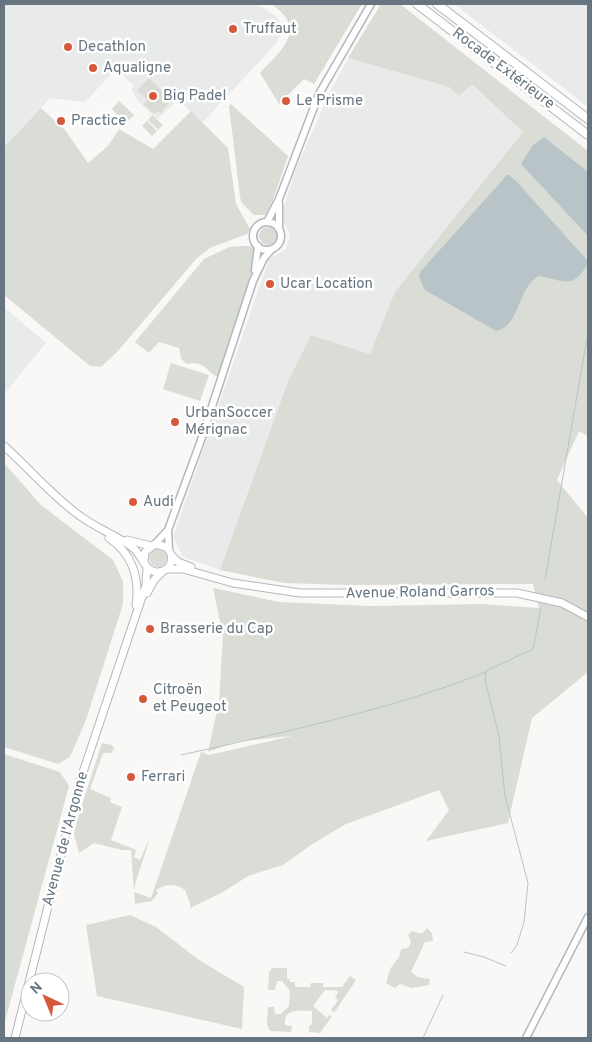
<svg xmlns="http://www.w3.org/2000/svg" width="592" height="1042" viewBox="0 0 592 1042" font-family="Overpass,sans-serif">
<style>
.built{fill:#e9eaea}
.green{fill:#d9ddd6}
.water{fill:#b9c4c8}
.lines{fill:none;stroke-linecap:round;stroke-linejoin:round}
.stream{stroke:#b9c4c8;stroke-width:1}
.secondary-casing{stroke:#b2b8bc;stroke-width:9}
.primary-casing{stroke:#b4b8bc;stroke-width:9}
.highway-casing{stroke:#b3b7ba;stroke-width:10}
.secondary{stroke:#fff;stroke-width:6}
.primary{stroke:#fff;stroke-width:7}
.highway{stroke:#fff;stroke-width:8}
.poi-dot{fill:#d5583a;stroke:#fff;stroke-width:2}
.labels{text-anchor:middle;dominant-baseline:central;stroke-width:5;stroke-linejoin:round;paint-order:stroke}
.poi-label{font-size:15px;fill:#66757f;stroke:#fff;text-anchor:start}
.street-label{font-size:15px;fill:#66757f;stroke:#fff}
</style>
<rect width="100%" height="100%" fill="#f9f8f6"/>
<!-- built -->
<path class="built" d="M4,4h253l20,13 4,8 -1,11 -5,9 -72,77 -25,-22 -21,19 -19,-18 -6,-10 1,-6 -17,-16 -31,33 -35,-4 -46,49z
M454,4h134v103l-44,-34z
M348,58l101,29 10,9 13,-13 51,49 -127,160 -26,62 -59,-19 -23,46 -68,189 -37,-13 -10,-20 96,-278 17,-10 4,-14 -9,-18 13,-44 36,-81z
M4,307l42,36 -42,51z"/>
<!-- green -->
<path class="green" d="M271,4h91l-48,80 -10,-5 -25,25 -19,-31c21,-23 49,-44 11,-69z
M381,4h19l188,147v285l-9,-5 -22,49 31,38v154l-56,46 -24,105 -82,18 23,-31 -10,-20 -93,34 -35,21 -28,20 -35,11 -25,16 -33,16v-5l-5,-13c-10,-7 -18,-6 -29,0l2,3 -6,8 -17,3 -4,-54h-9l-28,-7 -15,10 -5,-18 3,-15 25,-77 10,2 2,4 -3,4h-8l-13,36 21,9 -1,4 12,5 -11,33 25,10 -2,7 6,3 11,-25 -15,46 -2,11 17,6 50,-146 8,3 83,-19 -57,6 -27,10 11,-50 4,-66 -10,-48 66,14 92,4 111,-2 57,4 -6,-24 -186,1 -63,-2 -64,-13 68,-189 23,-46 59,19 25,-62 128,-160 -51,-48 -13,12 -10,-9 -101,-29z
M149,78l23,22 -12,13 -2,-2 -4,3 -11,-10 4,-4 -10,-10z
M119,101l15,14 -8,8 -14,-14z
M231,104l57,52 -15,44 -7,15h-12l-13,-13 -1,-6 -11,-90z
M41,108l24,22 23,33 20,-17 11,-17 34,20 38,-38 37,37 8,56 14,25 -3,5 -37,14 -14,11 -78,92 -17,16 -11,-1 -86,-71v-148z
M152,115l11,10 -5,5 -10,-10z
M147,121l10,10 -5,5 -10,-10z
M259 236a9 9 0 1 1 18 0a9 9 0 1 1-18 0Z
M242,246h11l3,5 -3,17 -35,109c-14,-6 -12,-17 -31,-13l-6,-5 -2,-11 -20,-6 -10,11 -14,-11 69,-83 25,-12z
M171,363l38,12 -9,26 -37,-12z
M4,463l37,42 72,55 10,21v23l-37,116 -16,37 -12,7 -54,-17z
M149 558a9 9 0 1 1 18 0a9 9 0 1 1-18 0Z
M4,754l56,18 9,14 -65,239z
M130,915l26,12 43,33 45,27 -2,42 -145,-33 -11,-71z
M427,928l5,5 1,8 -8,1 -14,30 7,5 12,2 -1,6 -17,3 -12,-4 -5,4 -9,-5 4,-14 9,-12 2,-8 7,-1 3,-6 -3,-7 4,-4 10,3z
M272,968h15v11h3v3h5v5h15l1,-4h12v4h19l8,-11 6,4 -22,33 -3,-3 7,-10 -3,-3 4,-6 -14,-1 -12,16 14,12 2,-3 3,1 -12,17 -11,-1v-6l3,-2v-13c-13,0 -29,-3 -27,14l7,1 -1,6 -21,-1 -3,-6 1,-18h6l1,7h6l8,-8 1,-15 -8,-10h-5l-2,9h-7l1,-18z"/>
<!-- water -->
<path class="water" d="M544,137l44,35v64l-67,-72 11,-18z
M507,175h2l8,7 71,79c0,5 -2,6 -5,10 -12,18 -24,8 -44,5 -23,13 -18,50 -43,55l-71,-41 -6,-13 1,-5z"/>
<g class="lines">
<!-- stream -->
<path class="stream" d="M545,580l43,-248
M181,755c103,-23 206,-44 305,-83
M464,952l20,5 22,9
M511,953l6,-8 7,-23 4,-39 -23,-87 -6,-60 -14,-56 1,-9 47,-22 8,-41
M423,1038l20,-43"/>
<!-- secondary casing -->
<g class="secondary-casing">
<path id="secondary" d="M267,222l12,-23 40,-105 52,-90
M253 236a14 14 0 1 1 28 0a14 14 0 1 1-28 0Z
M279,228v-25
M255,270l3,-24
M155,544l13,-14
M169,549l-1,-19 32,-87 53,-162 11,-23 8,-9
M526,1038l62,-121"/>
</g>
<!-- primary casing -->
<g class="primary-casing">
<path id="primary" d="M4,446c25,22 48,50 76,70 16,12 36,19 52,31 10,7 13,26 26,25 15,-1 17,-17 8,-25l-11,-3 -10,8 -1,9
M109,538c23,15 31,40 27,67
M127,540l24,6
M172,556l6,6 13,5
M166,569h17l50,14 67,10h217l45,10 26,14
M147,593l7,-13 8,-8
M15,1038l63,-251 68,-202 1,-18"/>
</g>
<!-- highway casing -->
<g class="highway-casing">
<path id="highway" d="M417,4l171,131
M437,4l151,115"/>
</g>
<!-- secondary -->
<use href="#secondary" class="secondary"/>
<!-- primary -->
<use href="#primary" class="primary"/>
<!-- highway -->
<use href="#highway" class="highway"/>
</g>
<!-- markers -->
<g class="poi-dot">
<circle cx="233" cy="29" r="5"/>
<circle cx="68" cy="47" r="5"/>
<circle cx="93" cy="68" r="5"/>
<circle cx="153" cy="96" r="5"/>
<circle cx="286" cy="101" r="5"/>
<circle cx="61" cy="121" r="5"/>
<circle cx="270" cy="284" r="5"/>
<circle cx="175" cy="422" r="5"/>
<circle cx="133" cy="502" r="5"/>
<circle cx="150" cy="629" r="5"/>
<circle cx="143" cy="699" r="5"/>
<circle cx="131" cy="777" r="5"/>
</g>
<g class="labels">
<!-- poi labels -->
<g class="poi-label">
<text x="243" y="29">Truffaut</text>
<text x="78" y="47">Decathlon</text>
<text x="103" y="68">Aqualigne</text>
<text x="163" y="96">Big Padel</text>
<text x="296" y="101">Le Prisme</text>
<text x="71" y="121">Practice</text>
<text x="280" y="284">Ucar Location</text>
<text x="185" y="413">UrbanSoccer<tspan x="185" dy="17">Mérignac</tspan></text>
<text x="143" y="502">Audi</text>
<text x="160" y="629">Brasserie du Cap</text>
<text x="153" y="690">Citroën<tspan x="153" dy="17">et Peugeot</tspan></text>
<text x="141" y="777">Ferrari</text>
</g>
<!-- street labels -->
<g class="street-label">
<text transform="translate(503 69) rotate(37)">Rocade Extérieure</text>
<text transform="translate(420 593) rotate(-1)">Avenue Roland Garros</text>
<text transform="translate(66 839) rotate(-75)">Avenue de l'Argonne</text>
</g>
</g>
<!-- border -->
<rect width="592" height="1042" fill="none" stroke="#66757f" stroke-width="10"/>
<!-- north arrow -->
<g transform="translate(45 997) rotate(316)"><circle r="24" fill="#ffffff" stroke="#c2c8cc"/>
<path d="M0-4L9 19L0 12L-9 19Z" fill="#d5583a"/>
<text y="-8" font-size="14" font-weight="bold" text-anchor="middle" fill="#66757f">N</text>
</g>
</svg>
